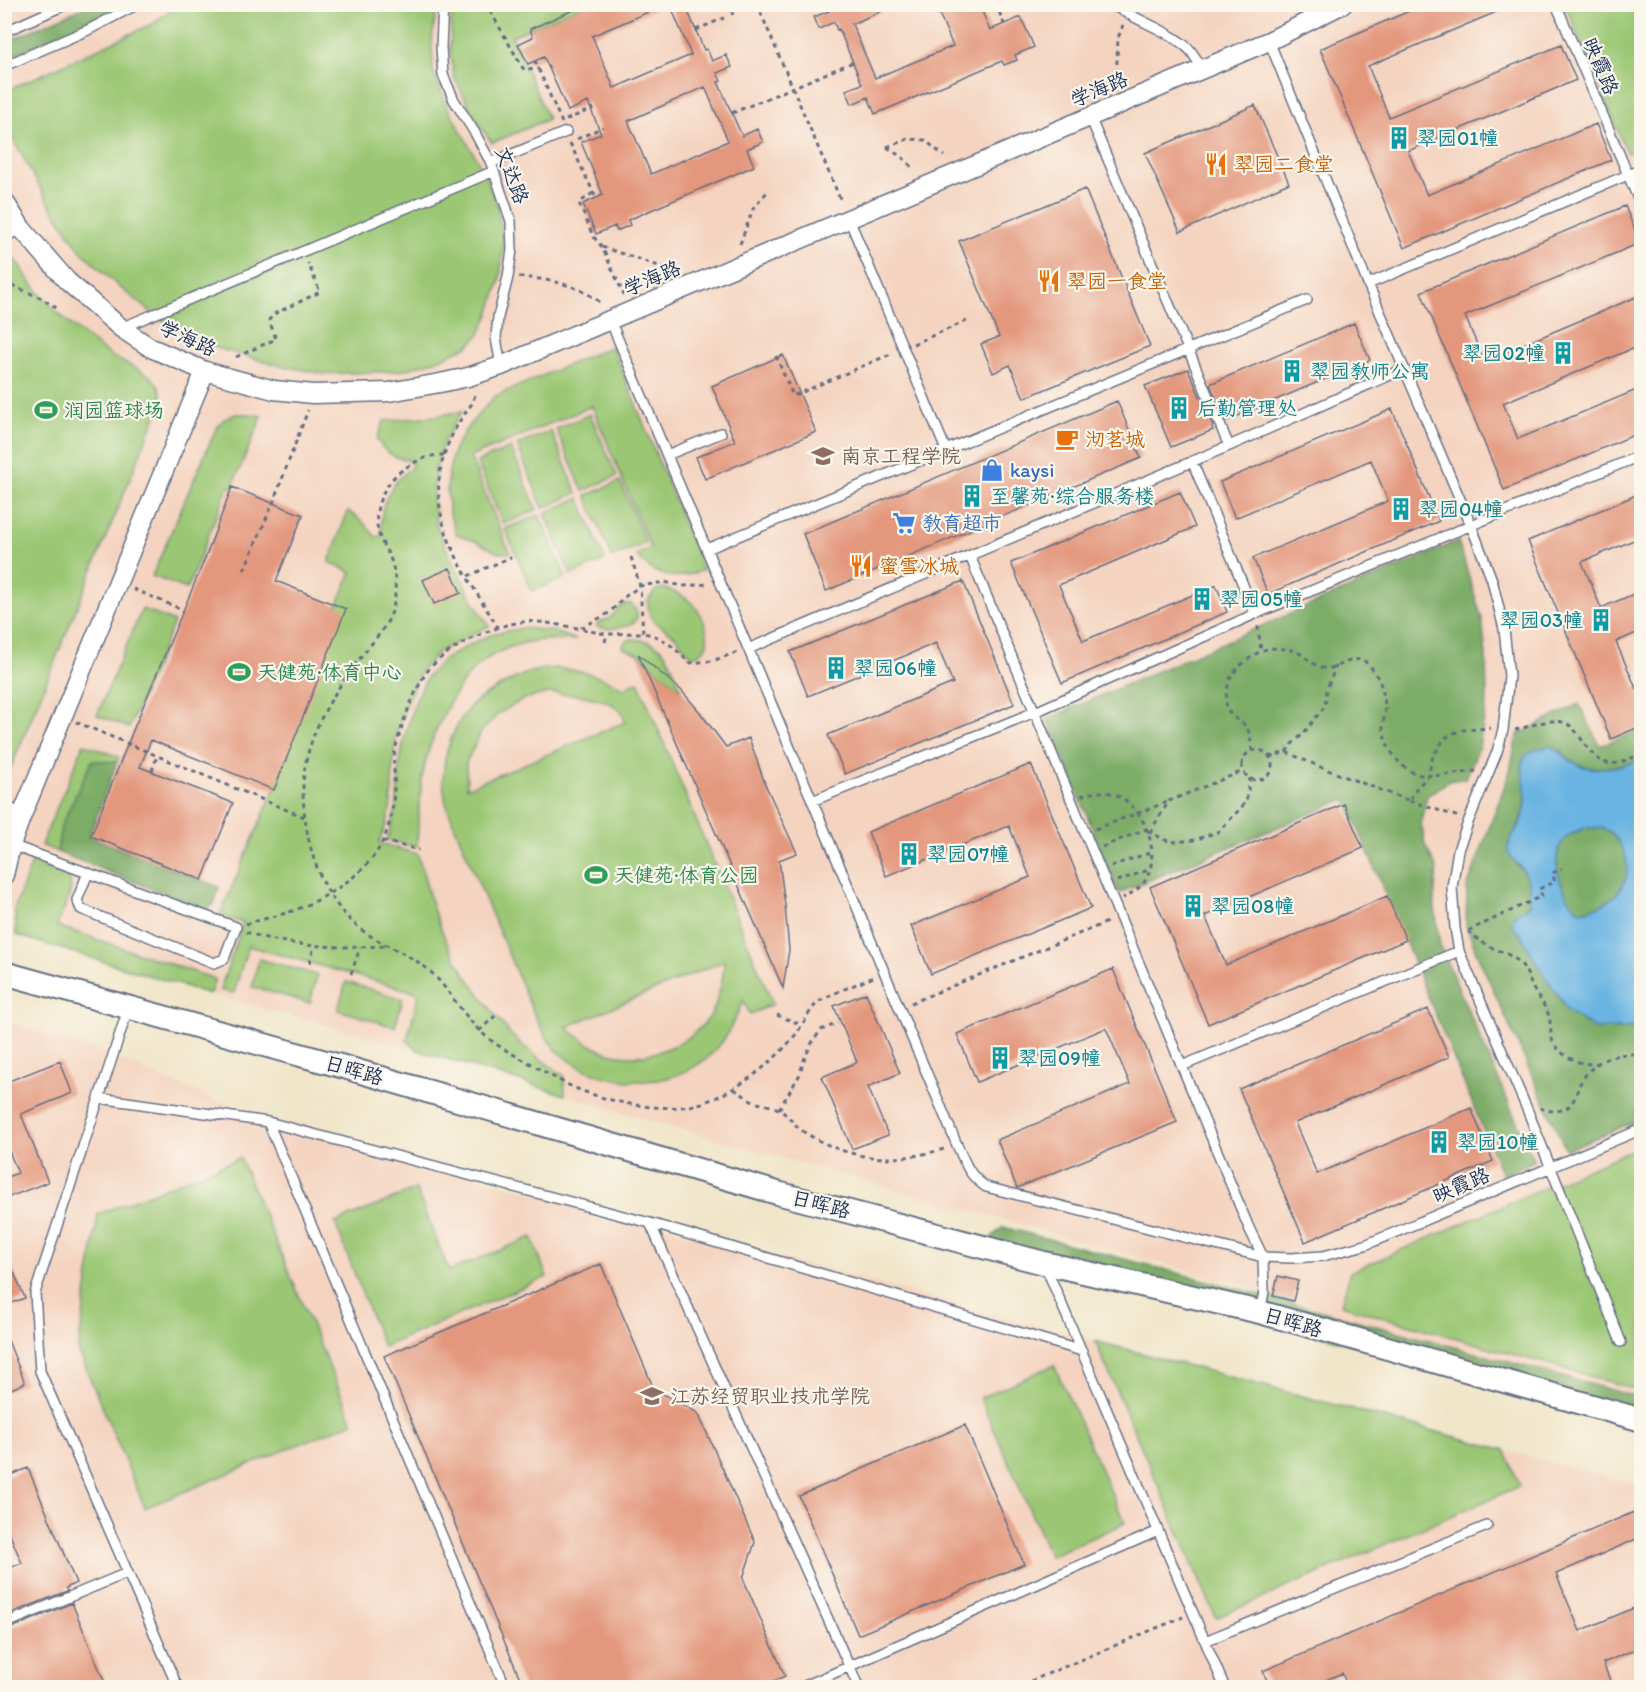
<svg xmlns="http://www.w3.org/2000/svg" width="1646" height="1692" viewBox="0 0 1646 1692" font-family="Itim,'LXGW WenKai TC',sans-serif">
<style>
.built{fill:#f4d3c0}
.green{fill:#9bc774;stroke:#5b7b69;stroke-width:1.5;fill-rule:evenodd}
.forest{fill:#7cac66;stroke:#4c6e62;stroke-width:1.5}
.water{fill:#69b4e2;stroke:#4272a0;stroke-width:1.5;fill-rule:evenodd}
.building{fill:#e3977d;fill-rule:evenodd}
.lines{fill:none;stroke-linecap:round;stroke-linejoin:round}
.service-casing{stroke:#666f83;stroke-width:12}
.minor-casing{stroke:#666f83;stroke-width:21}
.tertiary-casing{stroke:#666f83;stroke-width:26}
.path{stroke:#666f83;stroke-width:3;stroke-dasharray:4.5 4.5;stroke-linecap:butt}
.service{stroke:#fff;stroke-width:9}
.minor{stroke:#fff;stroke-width:18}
.tertiary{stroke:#fff;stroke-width:22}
.labels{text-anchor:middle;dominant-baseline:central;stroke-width:4.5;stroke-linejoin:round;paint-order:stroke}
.street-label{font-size:20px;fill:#1b2f5e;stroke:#fbf7ec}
.culture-label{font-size:20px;fill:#0d838f;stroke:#fbf7ec;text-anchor:start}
.food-label{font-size:20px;fill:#c56008;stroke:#fbf7ec;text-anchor:start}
.leisure-label{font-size:20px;fill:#27864d;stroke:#fbf7ec;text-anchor:start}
.education-label{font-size:20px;fill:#785e54;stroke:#fbf7ec;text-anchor:start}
.shop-label{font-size:20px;fill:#366cbe;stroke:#fbf7ec;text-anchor:start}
</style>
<rect width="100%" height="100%" fill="#fbf7ec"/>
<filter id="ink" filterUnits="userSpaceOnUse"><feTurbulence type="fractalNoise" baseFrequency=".0167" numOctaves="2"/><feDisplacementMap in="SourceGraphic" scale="12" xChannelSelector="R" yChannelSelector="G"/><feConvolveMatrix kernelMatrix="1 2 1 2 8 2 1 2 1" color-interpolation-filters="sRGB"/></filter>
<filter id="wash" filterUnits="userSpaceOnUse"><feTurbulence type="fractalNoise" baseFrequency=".008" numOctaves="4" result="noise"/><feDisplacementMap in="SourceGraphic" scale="24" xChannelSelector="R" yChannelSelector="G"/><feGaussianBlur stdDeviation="1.35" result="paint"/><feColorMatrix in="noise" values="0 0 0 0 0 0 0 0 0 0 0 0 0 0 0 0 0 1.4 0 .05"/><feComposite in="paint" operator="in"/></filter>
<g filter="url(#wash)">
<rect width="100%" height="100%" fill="#f0e5c8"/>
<!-- built -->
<path class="built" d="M4,5h1637v1398l-377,-111 -596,-166 -251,-76 -207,-56 -194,-59 -3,-23 -9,-4z
M5,1021l94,30 169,71 1373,364v201l-1636,1z"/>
<!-- green -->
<path class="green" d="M177,5h260l-5,35 1,31 17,41 33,58 14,33 7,40 -4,37 -10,32 -10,22 -12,12 -33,15 -36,10 -75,3 -55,-11 -52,-15 -57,-29 -42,-33 -38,-36 -30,-45 -35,-62 -10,-23 -1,-28 150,-69z
M452,5h133l-73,31 36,83 -56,24 -15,-22 -23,-44 -4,-28z
M1565,5h76v142l-14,6z
M7,251c12,10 18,25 28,37 21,26 48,48 75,67 21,14 51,16 52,46l-157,381 -1,-530z
M612,346l91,224c-28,11 -47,9 -67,-15l15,-7 -59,-142 -122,51 40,96h-12l-21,-11 -21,-8 -7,-23 -2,-22 2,-18 5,-22 15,-24 26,-29z
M462,411l-19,32 -8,30 -2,24 3,26 9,23 29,57 15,23 -51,26 -17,19 -15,32 -10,35 -3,28 -2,39 -4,17 -8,21 39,11 15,55 13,32 19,33 30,41 17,21 24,20 28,20 1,19 -148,-45 -10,-10 12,-47 -171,-47 -14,47 -14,-3 23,-67 -23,-8 54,-125 63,-184 14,-34 -22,-10 19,-51 14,10 14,16 6,-2c-4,-27 7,-52 30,-68l-2,-6c-16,-3 -26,-8 -33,-22l7,-18 51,-5z
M236,414h12l14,2 -30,71h-4l-41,102 -35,-13 64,-147 8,-10z
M590,414l27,62 -34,15 -27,-62z
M551,431l26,62 -34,15 -26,-63z
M511,448l26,62 -34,14 -26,-62z
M620,481l26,62 -34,14 -26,-61z
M579,498l26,62 -34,15 -26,-62z
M539,515l27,62 -34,14 -27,-62z
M663,588c11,3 22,8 30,16 12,13 25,46 0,52 -8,-5 -11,-13 -17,-19 -15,-13 -29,-12 -28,-37l8,-10z
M626,604h5c22,22 -20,28 -34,23v-3l13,-6 11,-12z
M142,609l32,13 -45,106 -32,-13z
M523,628l29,3 24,9c-20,-1 -40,-1 -60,5 -15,5 -32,14 -43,25 -23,25 -44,69 -50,103 -4,24 -5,49 -6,74l-30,-7 9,-31 4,-49 4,-21 9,-32 14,-30 16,-17 28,-16 25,-11z
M632,639c36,2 38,22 49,51l-44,-37 -15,-6 4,-6z
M553,668c29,2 45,7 71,20l14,-7 135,323 -23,10 -7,-13c-6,14 -12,28 -21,41 -37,50 -114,50 -160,13 -14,-11 -22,-30 -30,-45l-80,-190c-2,-7 -6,-15 -7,-22 -6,-31 4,-67 25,-91 10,-11 46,-30 60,-35 8,-2 16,-3 23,-4zM548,693c18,1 64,3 74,20 0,1 3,9 3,9l-158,66 -1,-25 15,-31 17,-18 26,-15zM724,961c0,14 -6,44 -15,57 -22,28 -65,45 -100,35 -17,-5 -29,-15 -43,-26z
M84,744l35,13 -2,5 -25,-1 -31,65 -4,26 -16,-7z
M32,862l36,15c9,14 -7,35 -11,49l158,53 -5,15 -194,-59 -1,-28z
M259,959l58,16 -7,28 -58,-16z
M346,982l57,17 -8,28 -57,-17z
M1641,1146v245l-300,-86 9,-33z
M240,1158l113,264 -208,86 -67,-158 20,-136z
M416,1189l33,82 83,-34 15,40 -164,70 -48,-124z
M1095,1341l410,109 15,36 -304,132z
M1054,1365l71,158 -75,33 -70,-158z"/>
<!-- forest -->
<path class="forest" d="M92,4l32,1 -119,54v-17z
M1458,541l24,78 4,36 1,47 -8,45 -13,31 -17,3 -22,15 -6,26 4,23 12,24 -3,32 6,45 94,215 -32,14 -156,-376 -227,94 -72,-174z
M1579,704l21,42 41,-17v32c-13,3 -44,10 -58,6 -9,-2 -16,-10 -22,-17l-39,19c8,33 4,45 -13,73l6,21 9,9 5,14 1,20 -16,9 -2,11 9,9 46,76 50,18 24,-2v92l-75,31 -90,-198 -10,-28 1,-36 43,-117 7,-36z
M92,761l25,1 -28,75 130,50 -5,17 -7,6 -150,-58 4,-26z
M1584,828c6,0 14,-1 19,1 10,3 15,10 19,19 16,32 -9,59 -41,63 -3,-2 -5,-3 -8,-6 -15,-14 -24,-54 -6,-68 5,-4 12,-6 17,-9z
M1003,1227l289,76 349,95v22l-659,-174z"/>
<!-- water -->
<path class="water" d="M1550,746c13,5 13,10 23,16 19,12 48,4 68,-1v266l-46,2 -28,-18 -6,-12 -18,-25 -22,-39 -9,-9 2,-11 16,-10c0,-10 0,-22 -5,-32 -4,-8 -15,-13 -17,-22 -1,-11 9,-21 14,-30 2,-5 3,-12 4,-18 2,-13 -8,-36 -1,-46 6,-8 16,-9 25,-11zM1584,828c6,0 14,-1 19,1 10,3 15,10 19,19 16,32 -9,59 -41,63 -19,-13 -36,-57 -14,-74 5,-4 12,-6 17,-9z"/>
<g id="blocks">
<!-- building -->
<path class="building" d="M587,4h80l-75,32 22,52 77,-33 -21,-51h15l19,46 3,-1 5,12 14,-6 6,12 -15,6 4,8 -3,1 24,54 15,-7 6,13 -16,7 7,17 -126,54 2,5 -13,6 -2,-5 -19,8 -13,-30 20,-9 -22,-53 20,-8 -13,-32 -20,9 -24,-54 -16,7 -10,-20 15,-7 -3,-8zM705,87l23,54 -77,33 -23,-53z
M826,4h72l-46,20 23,54 78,-32 -18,-42h44l11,26 31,-13 13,30 -19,8 2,5 -13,5 -2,-4 -127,53 -7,-17 -16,7 -6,-14 16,-6 -23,-55 -2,1 -3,-8 -15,7 -5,-12 15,-6z
M1426,4l87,1 -145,61 21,51 172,-72 15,35 -168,71 19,44 169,-71 15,36 -207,88 -84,-199z
M1255,105l34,78 -109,49 -35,-79z
M1085,189l65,157 -126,52 -14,-33 -17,8 -12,-29 18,-7 -40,-96z
M1625,206l15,37 -175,73 19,45 157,-66v50l-138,58 15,36 123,-51v44l-137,58 -83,-198z
M1354,323l16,37 -144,61 -16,-37z
M783,355l33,77 -111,47 -9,-22 39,-16 -23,-55z
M1188,369l25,57 -1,1 1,3 -42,17 -26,-61z
M1117,401l24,57 -315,133 -23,-57z
M1392,409l47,112 -171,73 -15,-36 135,-57 -17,-41 -136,58 -15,-36z
M232,487l71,28 -27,66 70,28 -72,181 -123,-50 -11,27 93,36 -31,77 -111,-44 41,-103 74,-177z
M1180,492l15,35 -136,58 24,56 133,-56 11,27 -165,71 -51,-120z
M1641,493v44l-59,25 19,46 40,-17v40l-25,11 20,46 5,-2v40l-30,13 -83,-198z
M450,568l11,25 -27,11 -11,-24z
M963,581l51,123 -169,70 -17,-39 125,-52 -17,-40 -128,53 -18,-44z
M638,654l43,36 18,21 27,36 23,-9 16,46 32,69 -18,7 6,45 4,45 -6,38z
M1031,764l60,144 -160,66 -20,-48 119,-49 -21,-51 -123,50 -18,-44z
M1344,804l19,44 -158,68 21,49 161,-69 19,44 -198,84 -58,-137z
M1113,969l64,153 -160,66 -20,-48 133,-56 -24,-56 -129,54 -20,-48z
M866,993l34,80 -32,14 20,48 -36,14 -30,-72 35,-15 -23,-56z
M1428,1009l21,48 -154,66 22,51 154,-66 22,53 -188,81 -66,-153z
M60,1061l12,32 -51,21 27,68 -44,17v-21l14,-5 -14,-34v-56z
M4,1250l21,48 -21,8z
M601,1264l53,125 44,24 57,129 -12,36 42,98 -28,12h-233l-140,-332z
M1278,1276l20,5 -5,20 -20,-5z
M5,1333l20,50 -21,9v-58z
M965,1425l59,139 -166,71 -59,-139z
M28,1468l48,115 -10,5 1,3 -63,25v-46l18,-7 -18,-42v-43z
M1641,1509v28l-85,37 24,57 61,-26v42l-38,16 10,25h-265l-6,-15 -34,15h-38l-7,-17z
M72,1603l35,85h-103v-57z"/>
</g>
</g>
<g filter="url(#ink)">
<use href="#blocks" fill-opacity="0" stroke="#666f83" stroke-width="1.5"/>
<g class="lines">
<!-- service casing -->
<g class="service-casing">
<path id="service" d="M443,4l-2,43 2,28 11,25 21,33 16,30 20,58 1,29 -4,27 -10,40 -2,21 5,28
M1112,4c24,17 55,25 77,45 5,5 9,13 13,20
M1556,4l86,204
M4,32l63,-28
M1269,41l99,243 103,241 21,55 12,49 5,47 -6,54 -6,22 -28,68 -11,30 -6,37 3,41 4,23 68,158 94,233
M4,66l84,-36 50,-26
M1090,117l139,329
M491,163l75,-31
M849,219l97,231
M4,237l18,-8
M1368,284l274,-115
M610,320l347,825c9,19 11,30 29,42l277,70 28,1 32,-2 42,-11 277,-116
M121,328l373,-157
M667,455l54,-22
M1192,461l63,153
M707,549l600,-249
M970,556l279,672 14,29 1,35 -4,20
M748,649l481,-203 175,-77
M812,801l223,-89 220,-98 387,-159
M4,804l18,11
M11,845l225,82 -12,32 -10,4 -133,-54 -4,-9 11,-27
M1182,1066l277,-115
M99,1098l29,-89
M268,1122l238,566
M1045,1265l180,423
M4,1624l123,-51
M1205,1641l282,-115
M178,1688l-138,-317 -5,-78 64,-195 169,24 382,101
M800,1688l358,-157
M859,1688l-209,-465 432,128"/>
</g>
<!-- minor casing -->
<g class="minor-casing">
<path id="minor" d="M4,201l18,28 45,52 54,47 30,20 54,23 69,19 39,4 76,-2 51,-9 28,-6 33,-11 768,-325 74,-37
M4,875l7,-30 11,-30 183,-444"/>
</g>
<!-- tertiary casing -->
<g class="tertiary-casing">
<path id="tertiary" d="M4,973l340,94 437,127 263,69 216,49 382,108"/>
</g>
<!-- path -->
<path class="path" d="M485,4l8,12 31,54 15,-1
M728,4l5,11
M757,4l84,197
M996,4l8,20
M696,30l28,-12
M535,61l27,62
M1116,82l2,-44 5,-13
M732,113l121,-51
M566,120l28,-12
M577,139l26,-12
M570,143l26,55
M887,147l21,-8 17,1 19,16
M887,147l16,11 11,11
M593,193l-14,10 14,33 9,11 22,48
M740,244l13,-35 14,-17
M602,247l78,26
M519,277c29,2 60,7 83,27
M4,282l37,16 17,11
M913,344l56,-24
M776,356l17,40 100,-43
M236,357l40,-18 -7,-19 5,-6 46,-22 -12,-29
M475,395c-3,11 -8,15 -14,24 -6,10 -12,21 -16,33 -23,68 21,121 53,176
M444,455c-17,-1 -35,9 -48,20 -17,18 -25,41 -15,65 4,9 10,17 12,27 3,12 3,29 0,41 -5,19 -21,34 -32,49 -30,38 -58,84 -58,133 1,54 18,114 66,145 22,14 46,21 65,40 16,17 28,38 45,55 14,14 31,23 49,32 20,12 41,25 63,32 33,11 77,19 111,9 35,-12 71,-39 94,-69 7,-9 12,-21 20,-30 6,-7 46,-22 58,-27
M631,557l9,29 3,47
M244,570l29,-67 35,-93
M468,576l43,-19
M133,589l50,21
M1258,626l3,25
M581,628l28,-15 18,-18 13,-9 24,-4 19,4 26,-2
M605,642l2,-8
M76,722l228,95
M1515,730c15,-3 32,-12 47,-8 7,1 11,6 15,11 22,31 27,40 65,20
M1242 765a15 15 0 1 1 30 0a15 15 0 1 1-30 0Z
M1252,751c-1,-7 -1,-16 -5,-23 -6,-10 -21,-9 -21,-28 0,-7 2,-17 5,-23 4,-9 26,-26 36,-28 8,-2 20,0 28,2 10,4 17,14 28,17 13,3 24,-11 40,-8 15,10 22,32 22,49 0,6 -2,12 -2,18 1,20 18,44 38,48 13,2 41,-2 55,-4
M1286,752l7,-9 10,-9 22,-28 2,-18 9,-22
M1269,757l17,-5 39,17 85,32 4,-10 14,-15 5,-20 12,-18 9,-5 8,-3 29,-2
M152,771l5,-15
M1081,796c7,-2 15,-5 23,-4 37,4 60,58 41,89 -5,7 -14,13 -22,17
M1410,801l49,16
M1095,829l72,-27
M1148,831l17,9 9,2 20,-2 24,-8 22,-23 6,-8 4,-23
M1150,832l19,-31 74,-30
M383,841l36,9
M1102,847l44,-18
M1111,866l41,-14
M1117,881l32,-11
M246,924c13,-4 27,-7 40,-11 27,-8 62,-28 81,-49 21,-22 27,-51 27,-80 1,-9 -1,-19 0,-28 3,-20 22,-73 36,-88 19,-21 64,-43 92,-46 17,-2 34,3 50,5 12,2 24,6 36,7 11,0 21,-1 32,-1 22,1 35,15 49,30l23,-2 26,-9
M1468,931c6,5 12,11 19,14 11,6 24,9 33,18 8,8 9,19 15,29 5,8 11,15 14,24 2,7 1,16 3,23 6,17 30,28 46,24
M1468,931l74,-35 -3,-7 16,-7 -3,-9 10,-4
M246,932c46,16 93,16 141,14
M310,963l4,-17
M351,974l9,-26
M911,1003l199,-82
M777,1015l25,10
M479,1031l16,-15
M734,1089c8,5 16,11 24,14 7,2 16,3 22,7 9,6 15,16 24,22 48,30 90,32 143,16
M1540,1108c9,4 24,5 31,-4 5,-6 6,-15 10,-22 12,-22 36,-31 61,-27
M779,1109l20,-33 6,-19 8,-16 8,-11 17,-7
M1014,1688l169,-71"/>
<!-- service -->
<use href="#service" class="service"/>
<!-- minor -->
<use href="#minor" class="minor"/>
<!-- tertiary -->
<use href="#tertiary" class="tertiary"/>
</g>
</g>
<!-- icons -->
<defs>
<g id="building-bare" transform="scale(1.8)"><path d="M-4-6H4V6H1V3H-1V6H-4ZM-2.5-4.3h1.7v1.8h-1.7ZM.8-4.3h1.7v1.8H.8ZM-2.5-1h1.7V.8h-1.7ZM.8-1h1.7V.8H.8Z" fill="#0f9aa8" stroke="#fbf7ec" stroke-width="2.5" paint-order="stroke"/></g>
<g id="restaurant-bare" transform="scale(1.8)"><path d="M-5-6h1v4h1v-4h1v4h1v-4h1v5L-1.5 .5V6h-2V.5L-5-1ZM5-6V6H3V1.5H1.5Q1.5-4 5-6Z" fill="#e8710a" stroke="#fbf7ec" stroke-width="2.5" paint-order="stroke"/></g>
<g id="stadium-bare" transform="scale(1.8)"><path d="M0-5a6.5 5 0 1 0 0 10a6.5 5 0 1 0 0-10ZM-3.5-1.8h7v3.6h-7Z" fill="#2e9e5b" stroke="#fbf7ec" stroke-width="2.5" paint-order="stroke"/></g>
<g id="cafe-bare" transform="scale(1.8)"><path d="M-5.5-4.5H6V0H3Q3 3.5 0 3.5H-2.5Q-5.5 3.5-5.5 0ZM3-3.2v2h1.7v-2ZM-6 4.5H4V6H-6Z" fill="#e8710a" stroke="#fbf7ec" stroke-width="2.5" paint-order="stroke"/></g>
<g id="university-bare" transform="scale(1.8)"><path d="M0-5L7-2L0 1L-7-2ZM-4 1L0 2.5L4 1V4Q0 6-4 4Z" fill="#8d6e63" stroke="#fbf7ec" stroke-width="2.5" paint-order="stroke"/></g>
<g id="shop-bare" transform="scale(1.8)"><path d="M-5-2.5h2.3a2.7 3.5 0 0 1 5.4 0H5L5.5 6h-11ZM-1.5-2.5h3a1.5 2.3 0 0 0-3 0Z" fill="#3f7fe0" stroke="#fbf7ec" stroke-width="2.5" paint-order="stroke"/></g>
<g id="supermarket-bare" transform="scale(1.8)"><path d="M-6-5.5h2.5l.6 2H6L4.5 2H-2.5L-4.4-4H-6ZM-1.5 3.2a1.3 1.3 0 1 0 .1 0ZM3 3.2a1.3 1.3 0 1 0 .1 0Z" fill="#3f7fe0" stroke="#fbf7ec" stroke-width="2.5" paint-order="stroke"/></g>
</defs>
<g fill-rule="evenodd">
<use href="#building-bare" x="1399" y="138"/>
<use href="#restaurant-bare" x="1216" y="164"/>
<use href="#restaurant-bare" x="1049" y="281"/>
<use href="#building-bare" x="1563" y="353"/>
<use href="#building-bare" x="1292" y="371"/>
<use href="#building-bare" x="1179" y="408"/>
<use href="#stadium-bare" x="46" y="410"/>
<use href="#cafe-bare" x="1067" y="439"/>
<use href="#university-bare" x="823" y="456"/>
<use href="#shop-bare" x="992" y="470"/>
<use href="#building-bare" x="972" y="496"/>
<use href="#building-bare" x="1401" y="509"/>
<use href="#supermarket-bare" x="904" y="523"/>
<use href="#restaurant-bare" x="861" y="566"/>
<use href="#building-bare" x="1202" y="599"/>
<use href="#building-bare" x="1601" y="620"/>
<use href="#building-bare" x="836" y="668"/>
<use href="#stadium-bare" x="239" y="672"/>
<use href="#building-bare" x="909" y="854"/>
<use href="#stadium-bare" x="596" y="875"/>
<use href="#building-bare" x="1193" y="906"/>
<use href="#building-bare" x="1000" y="1058"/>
<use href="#building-bare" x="1439" y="1142"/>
<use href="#university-bare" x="652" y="1396"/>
</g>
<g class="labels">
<!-- street labels -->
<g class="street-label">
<text transform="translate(1601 66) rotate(67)">映霞路</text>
<text transform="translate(1099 89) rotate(-23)">学海路</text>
<text transform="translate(512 175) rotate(69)">文达路</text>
<text transform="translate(652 278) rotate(-23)">学海路</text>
<text transform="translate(188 338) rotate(24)">学海路</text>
<text transform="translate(354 1070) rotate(16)">日晖路</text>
<text transform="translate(1461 1185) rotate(-23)">映霞路</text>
<text transform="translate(821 1204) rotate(14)">日晖路</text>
<text transform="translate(1293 1322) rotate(16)">日晖路</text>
</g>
<!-- culture labels -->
<g class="culture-label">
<text x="1417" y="138">翠园01幢</text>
<text x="1545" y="353" text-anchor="end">翠园02幢</text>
<text x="1310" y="371">翠园教师公寓</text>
<text x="1197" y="408">后勤管理处</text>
<text x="990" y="496">至馨苑·综合服务楼</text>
<text x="1419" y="509">翠园04幢</text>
<text x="1220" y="599">翠园05幢</text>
<text x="1583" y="620" text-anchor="end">翠园03幢</text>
<text x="854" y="668">翠园06幢</text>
<text x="927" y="854">翠园07幢</text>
<text x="1211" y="906">翠园08幢</text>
<text x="1018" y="1058">翠园09幢</text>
<text x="1457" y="1142">翠园10幢</text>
</g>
<!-- food labels -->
<g class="food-label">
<text x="1234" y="164">翠园二食堂</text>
<text x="1067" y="281">翠园一食堂</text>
<text x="1085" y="439">沏茗城</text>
<text x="879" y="566">蜜雪冰城</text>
</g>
<!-- leisure labels -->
<g class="leisure-label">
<text x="64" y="410">润园篮球场</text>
<text x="257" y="672">天健苑·体育中心</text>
<text x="614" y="875">天健苑·体育公园</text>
</g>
<!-- education labels -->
<g class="education-label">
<text x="841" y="456">南京工程学院</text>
<text x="670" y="1396">江苏经贸职业技术学院</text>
</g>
<!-- shop labels -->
<g class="shop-label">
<text x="1010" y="470">kaysi</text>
<text x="922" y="523">教育超市</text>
</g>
</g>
<!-- margin -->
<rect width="1646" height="1692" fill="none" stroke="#fbf7ec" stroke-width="24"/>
</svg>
